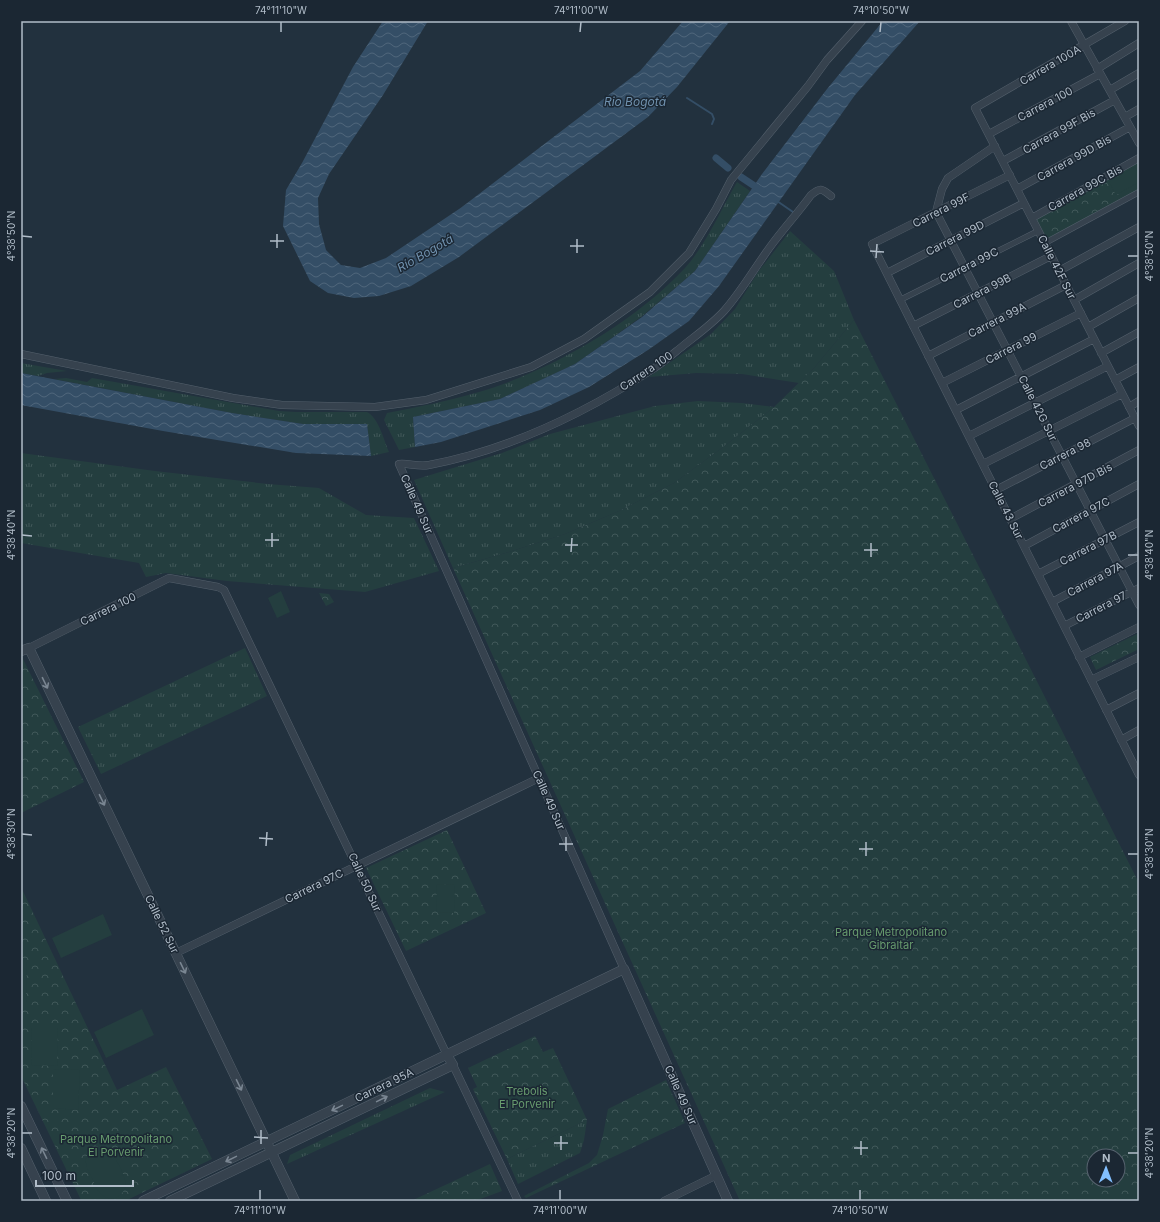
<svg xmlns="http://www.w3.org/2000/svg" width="1160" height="1222" viewBox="0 0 1160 1222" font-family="Inter,sans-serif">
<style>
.grass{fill:url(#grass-tufts)}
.park{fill:url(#park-crowns);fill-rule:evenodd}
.pitch{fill:#243e3f}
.water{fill:url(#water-waves)}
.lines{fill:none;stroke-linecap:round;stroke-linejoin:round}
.stream{stroke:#344e66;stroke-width:2}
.canal{stroke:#344e66;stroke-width:7}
.pedestrian-casing{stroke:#54606c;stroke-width:6}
.minor-casing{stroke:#54606c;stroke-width:8}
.tertiary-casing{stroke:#54606c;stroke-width:10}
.pedestrian{stroke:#36424e;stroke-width:5}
.minor{stroke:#36424e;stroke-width:7}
.tertiary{stroke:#36424e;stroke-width:9}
.oneway{stroke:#7a8692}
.ticks{fill:none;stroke:#b1bdc9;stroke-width:1.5}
.labels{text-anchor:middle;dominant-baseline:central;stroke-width:3;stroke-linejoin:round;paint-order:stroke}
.street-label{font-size:11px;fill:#b1bdc9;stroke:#1b2733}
.park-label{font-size:11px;fill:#679b6e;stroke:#1b2733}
.water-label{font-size:12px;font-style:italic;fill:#7091ae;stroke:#1b2733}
.neatline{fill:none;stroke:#b1bdc9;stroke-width:1.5}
.ticks-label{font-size:10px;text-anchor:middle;fill:#b1bdc9}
</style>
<defs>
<pattern id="grass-tufts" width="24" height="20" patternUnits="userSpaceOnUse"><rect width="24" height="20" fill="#243e3f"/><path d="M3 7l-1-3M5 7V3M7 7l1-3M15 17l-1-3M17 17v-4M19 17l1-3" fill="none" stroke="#415859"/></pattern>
<pattern id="park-crowns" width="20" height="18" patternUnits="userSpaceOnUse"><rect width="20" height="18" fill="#243e3f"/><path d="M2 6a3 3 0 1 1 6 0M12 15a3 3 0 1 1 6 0" fill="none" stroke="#415859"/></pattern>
<pattern id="water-waves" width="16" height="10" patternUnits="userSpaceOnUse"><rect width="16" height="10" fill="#344e66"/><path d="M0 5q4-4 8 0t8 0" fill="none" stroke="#4f667b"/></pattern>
</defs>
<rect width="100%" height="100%" fill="#22313e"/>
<!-- grass -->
<path class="grass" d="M737,182l13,9 -55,80 -54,46 -66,47 -75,35 -87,18 2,30 -16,3 -15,-30 3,-7c31,-6 61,-12 92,-21 71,-21 155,-69 206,-124 22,-25 35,-57 52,-86z
M790,231l44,40 20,49 -40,48 -15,15 -57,-9 -46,-1 -47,4 62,-43 24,-25 23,-37z
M21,363l46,8 -20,2 -9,3 -17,-3z
M66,378l21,4 5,-4 187,33 17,1h71c12,6 17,29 22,40l-18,4 -4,-32h-64l-71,-11 -178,-34z
M698,401l44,2 32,4 -52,41 -48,35 -55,28 -54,23 -56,18 -56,16 -39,-88 88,-27 48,-19 105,-28z
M21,453l134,18 113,13 51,4 47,27 48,3 25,53 -74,21 -138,-11 -61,-8 -20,4 -7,-14 -118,-20z
M245,648l22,48 -166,78 -23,-47z
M430,1088l15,4 -158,72 3,-9z
M587,1120l-3,20 -4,13 -62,31 -11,-25z"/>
<!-- park -->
<path class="park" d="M1139,161v28l-92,50 -12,-22z
M854,320l285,563v318h-399l-287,-633 56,-16 56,-18 54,-23 55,-28 48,-35 52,-41 40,-39zM1094,1156h24v24h-24z
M319,593l10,1 5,8 -8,4z
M1139,633v16l-43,21 -6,-13z
M23,659l61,123 -63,31v-153z
M447,830l39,83 -80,38 -40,-83z
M21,887l96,203 49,-23 46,92 -87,42h-43l-1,-1 -60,-124z
M535,1036l8,16 10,-4 34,72 -80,39 -34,-70 4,-2 -9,-19z
M666,1080l19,43 -159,75 -2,-2 65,-33 8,-8 6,-20 5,-26z
M490,1164l12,27 -27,10h-64z"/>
<!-- pitch -->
<path class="pitch" d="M1135,167l4,7v8l-23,13 -7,-13z
M281,591l9,21 -13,6 -9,-20z
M437,884l18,1 -1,28 -18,-1z
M103,914l9,21 -51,23 -9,-20z
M21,962h6l-1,40h-5z
M142,1009l12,26 -48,23 -12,-26z
M32,1028h26l-1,38 -26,-1z
M53,1069l27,1 -2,40 -25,-2z
M96,1148c4,-1 8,-1 12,1 6,4 18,28 18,36 -2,11 -15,18 -24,10 -4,-3 -7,-10 -9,-15 -6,-12 -14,-24 3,-32z"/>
<!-- water -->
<path class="water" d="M383,21h45l-45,74 -54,79 -11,24 1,26 7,26 15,15 19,3 26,-10 76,-51 178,-136 43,-50h47l-53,66 -29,30 -189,140 -48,29 -32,10 -25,2 -26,-5 -18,-12 -27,-55 3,-36 16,-27 51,-96z
M883,21h37l-65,74 -136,191 -30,35 -41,29 -59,37 -49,23 -99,32 -26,5 -2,-30 87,-18 75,-35 67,-47 53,-46 67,-97 65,-85z
M21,373l211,40 71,11h64l4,32 -75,-3 -133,-22 -142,-26z"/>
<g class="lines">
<!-- stream -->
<path class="stream" d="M687,98l25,16 2,5 -2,5
M777,201l16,11"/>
<!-- canal -->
<path class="canal" d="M716,158l12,10
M741,177l21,14"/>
<!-- pedestrian casing -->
<g class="pedestrian-casing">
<path id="pedestrian" d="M1045,243l94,-51
M900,300l138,-69"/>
</g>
<!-- minor casing -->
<g class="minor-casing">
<path id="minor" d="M1071,21l68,122
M1125,21l-150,87 164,318
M1097,69l42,-26
M1110,90l29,-17
M1125,117l14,-8
M989,134l111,-60
M995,146l-47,32 -6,11 -6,23 203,393
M1003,161l112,-61
M1010,175l-138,69 267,531
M1017,189l113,-62
M1032,218l107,-60
M1059,271l80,-44
M887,273l137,-70
M1074,300l65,-37
M913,326l138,-70
M1088,327l51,-29
M1101,353l38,-21
M21,354l212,44 49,7 93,2 51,-7 105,-33 53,-28 66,-47 39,-39 27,-44 15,-29 77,-94 19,-26 35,-39
M928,356l138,-71
M1115,380l24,-13
M942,383l139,-70
M1129,407l10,-6
M956,410l138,-71
M969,436l139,-70
M983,464l139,-70
M996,490l139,-72
M1010,519l129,-69
M1024,546l115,-62
M1038,574l101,-52
M1052,602l87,-46
M1064,626l75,-38
M29,648l140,-70 49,9 6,3 223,465
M1079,657l60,-30
M1091,680l48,-23
M1106,710l33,-17
M1121,740l18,-10
M176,953l363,-175
M624,969l-225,-505c10,-1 19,3 30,1 80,-15 156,-52 224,-96 11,-7 21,-16 31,-24 14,-11 28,-21 40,-34 17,-19 30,-42 46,-64 13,-18 28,-34 41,-52 10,-8 11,-6 20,1
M453,1065l65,136
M664,1201l53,-26"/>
</g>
<!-- tertiary casing -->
<g class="tertiary-casing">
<path id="tertiary" d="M21,651l8,-3 266,553
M21,1106l46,95
M21,1148l25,53
M143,1201l481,-232 104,232
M170,1201l283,-136 -6,-10"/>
</g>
<!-- pedestrian -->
<use href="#pedestrian" class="pedestrian"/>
<!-- minor -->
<use href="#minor" class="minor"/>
<!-- tertiary -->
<use href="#tertiary" class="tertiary"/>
</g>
<!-- one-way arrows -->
<defs><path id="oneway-shaft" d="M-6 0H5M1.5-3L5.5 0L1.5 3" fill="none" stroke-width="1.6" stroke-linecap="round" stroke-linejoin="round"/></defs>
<g class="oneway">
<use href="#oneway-shaft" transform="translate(45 683) rotate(64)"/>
<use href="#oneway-shaft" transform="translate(102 800) rotate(64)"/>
<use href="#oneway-shaft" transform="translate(183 968) rotate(64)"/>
<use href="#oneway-shaft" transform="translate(239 1085) rotate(64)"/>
<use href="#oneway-shaft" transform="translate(382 1099) rotate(-26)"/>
<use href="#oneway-shaft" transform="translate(337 1108) rotate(154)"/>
<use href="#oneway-shaft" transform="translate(44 1153) rotate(-116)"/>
<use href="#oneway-shaft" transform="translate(231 1159) rotate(154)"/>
</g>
<!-- ticks -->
<path class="ticks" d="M281,32v-10M580,32l1,-10M880,32l1,-10M22,236l10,1M270,241h14M570,246h14M277,248v-14M870,251l14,1M577,253v-14M1128,256h10M876,258l1,-14M22,535l10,1M265,540h14M565,545h13M272,547v-14M864,550h14M571,552l1,-14M1128,555h10M871,557v-14M22,834l10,1M259,838l14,1M559,844h14M266,846l1,-14M859,849h14M566,851v-14M1128,854h10M866,856v-14M22,1133h10M254,1137l14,1M554,1143h14M261,1144v-14M854,1148h14M561,1150v-14M1128,1153h10M861,1155v-14M260,1200v-10M560,1200v-10M860,1200v-10"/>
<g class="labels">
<!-- street labels -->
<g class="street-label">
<text transform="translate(1050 65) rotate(-30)">Carrera 100A</text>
<text transform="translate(1045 104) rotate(-28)">Carrera 100</text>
<text transform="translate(1059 131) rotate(-29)">Carrera 99F Bis</text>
<text transform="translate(1074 158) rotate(-29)">Carrera 99D Bis</text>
<text transform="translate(1085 188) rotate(-29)">Carrera 99C Bis</text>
<text transform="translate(941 210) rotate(-27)">Carrera 99F</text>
<text transform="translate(955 238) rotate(-27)">Carrera 99D</text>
<text transform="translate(969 265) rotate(-27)">Carrera 99C</text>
<text transform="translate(1057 267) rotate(63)">Calle 42F Sur</text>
<text transform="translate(982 291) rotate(-27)">Carrera 99B</text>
<text transform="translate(997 320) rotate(-27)">Carrera 99A</text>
<text transform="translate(1011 348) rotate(-27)">Carrera 99</text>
<text transform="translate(646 371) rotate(-34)">Carrera 100</text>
<text transform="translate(1038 408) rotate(63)">Calle 42G Sur</text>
<text transform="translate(1065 454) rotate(-27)">Carrera 98</text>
<text transform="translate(1075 485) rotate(-28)">Carrera 97D Bis</text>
<text transform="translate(417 504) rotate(66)">Calle 49 Sur</text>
<text transform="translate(1006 510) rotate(63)">Calle 43 Sur</text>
<text transform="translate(1081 515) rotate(-28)">Carrera 97C</text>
<text transform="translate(1088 548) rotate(-27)">Carrera 97B</text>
<text transform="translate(1095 579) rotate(-28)">Carrera 97A</text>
<text transform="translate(1101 607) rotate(-27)">Carrera 97</text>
<text transform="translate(108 609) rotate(-26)">Carrera 100</text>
<text transform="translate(549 800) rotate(66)">Calle 49 Sur</text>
<text transform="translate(365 882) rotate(65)">Calle 50 Sur</text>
<text transform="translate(314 886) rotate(-26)">Carrera 97C</text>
<text transform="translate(162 924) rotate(64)">Calle 52 Sur</text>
<text transform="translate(384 1085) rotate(-26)">Carrera 95A</text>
<text transform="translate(681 1095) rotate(66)">Calle 49 Sur</text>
</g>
<!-- park labels -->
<g class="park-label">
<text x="891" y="932">Parque Metropolitano<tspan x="891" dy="13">Gibraltar</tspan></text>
<text x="527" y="1091">Trebolis<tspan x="527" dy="13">El Porvenir</tspan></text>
<text x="116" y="1139">Parque Metropolitano<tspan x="116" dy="13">El Porvenir</tspan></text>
</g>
<!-- water labels -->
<g class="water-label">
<text x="635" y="101">Rio Bogotá</text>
<text transform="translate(425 253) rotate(-30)">Río Bogotá</text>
</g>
</g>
<!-- border -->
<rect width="1160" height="1222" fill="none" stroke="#1b2733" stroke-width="44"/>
<!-- north arrow -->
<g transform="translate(1106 1168) rotate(1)"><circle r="19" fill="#1b2733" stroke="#57636f"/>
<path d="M0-3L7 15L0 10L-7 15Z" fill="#82bffe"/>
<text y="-6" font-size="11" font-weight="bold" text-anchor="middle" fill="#b1bdc9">N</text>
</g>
<!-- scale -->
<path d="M36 1180v6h97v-6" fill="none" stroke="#b1bdc9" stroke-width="2"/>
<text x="42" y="1180" font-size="12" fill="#b1bdc9" stroke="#1b2733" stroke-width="3" paint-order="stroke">100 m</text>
<rect x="22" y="22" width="1116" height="1178" class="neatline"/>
<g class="ticks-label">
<text x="281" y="14">74°11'10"W</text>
<text x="581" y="14">74°11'00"W</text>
<text x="881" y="14">74°10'50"W</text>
<text transform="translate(11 236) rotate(-90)" y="4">4°38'50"N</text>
<text transform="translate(1149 256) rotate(-90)" y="4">4°38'50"N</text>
<text transform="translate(11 535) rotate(-90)" y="4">4°38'40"N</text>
<text transform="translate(1149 555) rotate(-90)" y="4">4°38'40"N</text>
<text transform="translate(11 834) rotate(-90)" y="4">4°38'30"N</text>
<text transform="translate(1149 854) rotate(-90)" y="4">4°38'30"N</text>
<text transform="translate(11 1133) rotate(-90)" y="4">4°38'20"N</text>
<text transform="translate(1149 1153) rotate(-90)" y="4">4°38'20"N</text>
<text x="260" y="1214">74°11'10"W</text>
<text x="560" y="1214">74°11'00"W</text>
<text x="860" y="1214">74°10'50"W</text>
</g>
</svg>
